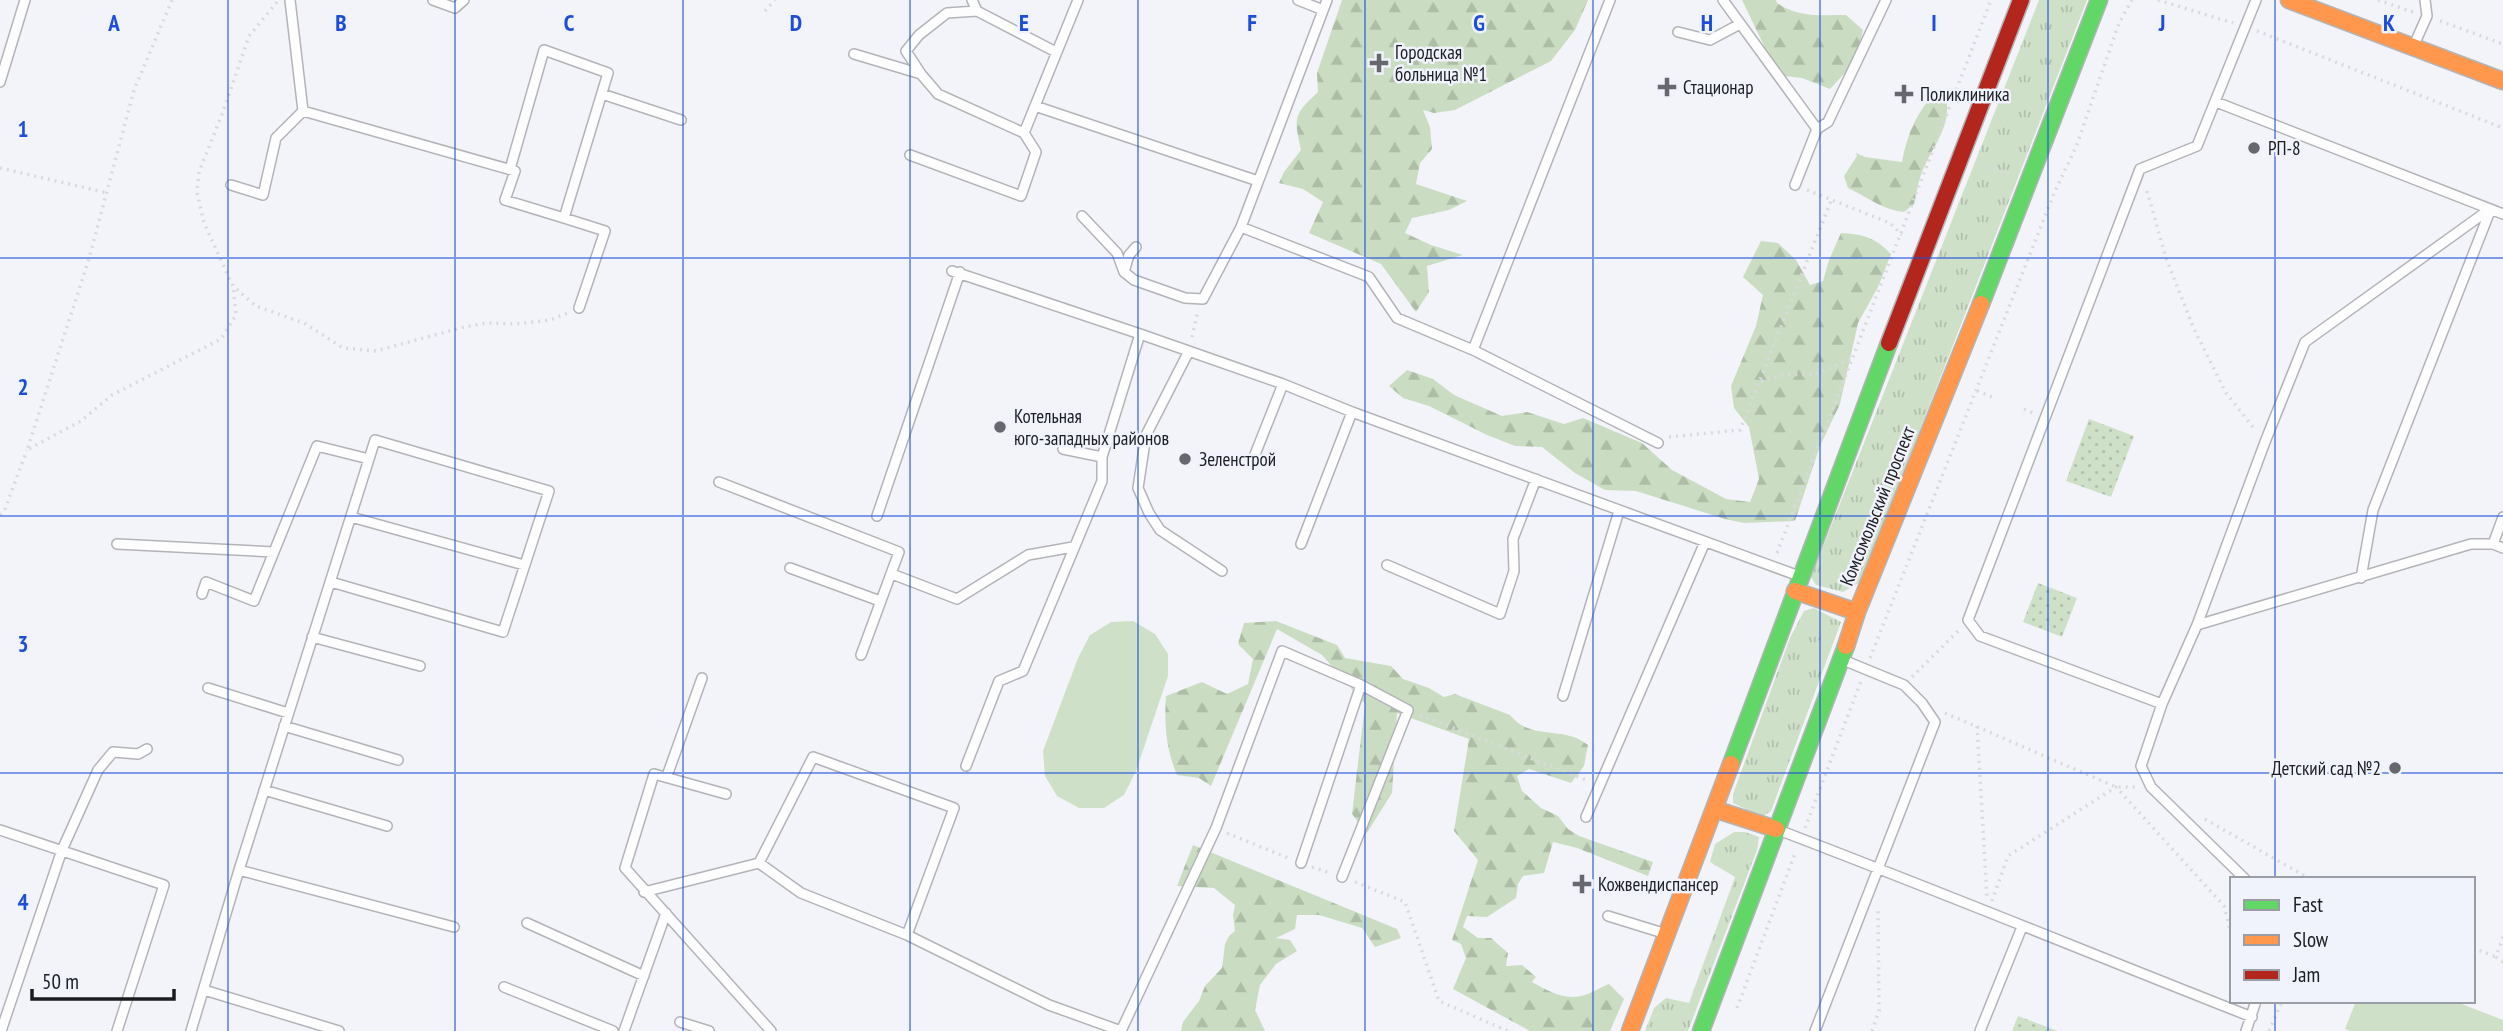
<svg xmlns="http://www.w3.org/2000/svg" width="2503" height="1031" viewBox="0 0 2503 1031" font-family="'PT Sans Narrow',sans-serif">
<style>
.grass{fill:url(#grass-tufts)}
.forest{fill:url(#forest-firs)}
.park{fill:url(#park-dots)}
.garden{fill:#cfe0c8}
.lines{fill:none;stroke-linecap:round;stroke-linejoin:round}
.lane-casing{stroke:#b3b4b8;stroke-width:12}
.fast-casing{stroke:#b3b4b8;stroke-width:19}
.slow-casing{stroke:#b3b4b8;stroke-width:19}
.jam-casing{stroke:#b3b4b8;stroke-width:19}
.path{stroke:#d9dadb;stroke-width:3.5;stroke-dasharray:2 5;stroke-linecap:butt}
.lane{stroke:#fdfdfe;stroke-width:9}
.fast{stroke:#63d668;stroke-width:16}
.slow{stroke:#ff974d;stroke-width:16}
.jam{stroke:#b3261e;stroke-width:16}
.grid{fill:none;stroke:#1d4ed8;stroke-width:2;stroke-opacity:0.55}
.poi-dot{fill:#67686d;stroke:#f0f2fc;stroke-width:2.5}
.labels{text-anchor:middle;dominant-baseline:central;stroke-width:5;stroke-linejoin:round;paint-order:stroke}
.poi-label{font-size:19px;fill:#1c1d21;stroke:#f0f2fc;text-anchor:start}
.street-label{font-size:19px;fill:#1c1d21;stroke:#f0f2fc}
.grid-label{font-size:23px;text-anchor:middle;font-weight:bold;fill:#1d4ed8;stroke:#f0f2fc;stroke-width:5;stroke-linejoin:round;paint-order:stroke}
</style>
<defs>
<pattern id="grass-tufts" width="24" height="20" patternUnits="userSpaceOnUse" patternTransform="scale(1.75)"><rect width="24" height="20" fill="#cfe0c8"/><path d="M3 7l-1-3M5 7V3M7 7l1-3M15 17l-1-3M17 17v-4M19 17l1-3" fill="none" stroke="#b1c0ac"/></pattern>
<pattern id="forest-firs" width="22" height="20" patternUnits="userSpaceOnUse" patternTransform="scale(1.75)"><rect width="22" height="20" fill="#caddc2"/><path d="M5 1l3.5 6h-7zM16 11l3.5 6h-7z" fill="#adbda6"/></pattern>
<pattern id="park-dots" width="8" height="8" patternUnits="userSpaceOnUse" patternTransform="scale(1.75)"><rect width="8" height="8" fill="#cfe0c8"/><path d="M2 2h.1M6 6h.1" fill="none" stroke="#b1c0ac" stroke-width="1.8" stroke-linecap="round"/></pattern>
</defs>
<rect width="100%" height="100%" fill="#f3f4f9"/>
<!-- grass -->
<path class="grass" d="M2039,0h48l-226,582 -18,10 -27,-7 -5,-8z
M1814,608l27,14 -70,189 -9,6 -29,-14v-9l57,-156 14,-27z
M1734,832h11l14,5 -2,13 -69,181h-43l9,-23 12,-10 23,5 46,-126 -25,-15 5,-18z"/>
<!-- forest -->
<path class="forest" d="M1342,0h246l-13,30 -24,31 -96,49 -21,3 -11,-3 7,17 2,22 -12,14 -4,21 51,17 -18,9 -37,8 -7,15 26,12 32,10 -36,11 2,26 -13,20 -35,-48 -72,-31 14,-31 -20,-13 -24,-6 5,-11 17,-22c-7,-32 -8,-35 17,-58l-1,-19z
M1742,0h34l1,3c22,15 44,12 69,12l17,15 -7,31 -26,28 -28,-11 -17,-2 -18,-24z
M1938,89l6,1c11,34 -10,52 -22,82 -4,10 -5,21 -8,32l-10,8c-21,-2 -37,-15 -56,-24l-4,-12 13,-20 -1,-3 9,4 37,5c6,-31 15,-50 36,-73z
M1841,233c22,1 35,5 50,21l-13,33 -20,36 -18,81 -20,42 -25,75 -51,2 -19,-4 -89,-28 -31,-1 -30,-17 -33,-26 -27,-1 -28,-11 -58,-29 -26,-8 -14,-12 18,-16 26,9 21,16 48,21 25,-4 37,12 19,-6 59,25 30,27 54,29 24,3 9,-23 -10,-52 -15,-19 -3,-22 25,-60 7,-31 -20,-18 18,-36 17,2 18,17 14,25 13,-4 6,-21z
M1276,621l61,24 8,13 46,8 12,13 26,9 15,9 11,-3 55,21c20,26 55,10 78,30l-4,21 -13,17 -42,-14 -12,7 5,15 19,17 17,8 10,13 11,7 74,26 -5,14 -71,-28 -24,-6 -9,31 -21,3 -5,8 -2,14 -29,19 -20,-1 -4,11 15,11h13l17,15 -2,13 16,-1 14,12 -4,5c18,10 35,20 56,12 7,-3 13,-7 21,-10l15,15 -14,32h-80l-77,-42 13,-31 -5,-14 -9,-4 26,-80 -24,-29 15,-92 -72,-26 -5,80 -25,40 -15,-19 13,-110 -43,-49 -45,-26 -66,157 -12,-8 -22,-3c-11,-26 -13,-51 -11,-79l36,-14 25,12 21,-10 5,-25 -15,-15 6,-21z
M1193,845l204,84 4,9 -26,9 -13,-19 -43,-13h-22l-2,14 -19,9 14,2 7,11 -21,13 -16,21 -5,25 10,21h-84l2,-9 16,-21 6,-15 17,-18 3,-24 4,-8 6,-5 -2,-16 2,-10 -21,-17 -37,-2z"/>
<!-- park -->
<path class="park" d="M2089,419l45,17 -23,61 -45,-16z
M2038,583l39,15 -15,39 -39,-15z
M2018,1016l40,15h-46z"/>
<!-- garden -->
<path class="garden" d="M1133,621l22,13 13,20v22l-32,95 -12,24 -20,13h-25l-22,-12 -12,-20 -2,-25 35,-93 12,-23 21,-13z
M2356,1001h98l49,19v11h-153l-5,-2z"/>
<g class="lines">
<!-- lane casing -->
<g class="lane-casing">
<path id="lane" d="M290,0l13,111 212,60 -10,29 59,18 44,-145 -64,-23 -34,119
M433,0l22,8 9,-8
M972,0l5,11
M1298,0l25,10
M1723,0l94,129
M2256,0l-59,146 -57,23 -172,451 12,16 182,68 35,-79 68,-183 40,-100 185,-133
M1678,32l32,8 30,-16
M2414,45l13,-29 -2,-16
M854,54l67,20 17,20 86,39
M921,74l-15,-23 13,-16 28,-22 30,-2 79,41
M0,82l25,-82
M602,94l79,26
M2216,102l287,112
M1035,106l223,75
M910,155l111,41 15,-44 -12,-19 54,-133
M231,185l32,10 13,-57 27,-27
M1795,185l22,-56 11,-7 58,-122
M1082,216l35,37 7,19 10,8 51,18 18,1 38,-72 86,-227
M564,218l41,13 -26,77
M1241,227l128,50 28,41 76,32 137,-350
M952,271l188,63
M1124,272l5,-17 7,-8
M1473,350l185,93
M1189,351l-43,84 -8,53 11,25 11,17 62,41
M1063,449l39,8
M1252,462l31,-78
M719,482l180,70 -38,103
M877,516l83,-244
M351,517l173,48
M117,544l157,8
M1301,544l51,-132
M2493,544l10,-27
M1387,565l113,49 14,-43 -1,-32 23,-60
M790,568l90,33
M892,574l65,25 71,-44 45,-8
M2361,578l12,-68 117,-299
M202,594l4,-12 48,19 63,-155 52,13
M2197,625l274,-81h22l10,4
M312,637l108,29
M208,688l80,25
M1563,696l56,-185
M2162,704l-21,62 10,21 94,92
M284,726l114,34
M966,766l33,-85 24,-10 79,-190v-24l38,-123 143,50 69,28 447,164
M667,776l35,-98
M264,790l123,36
M726,794l-72,-20 -29,94 146,163
M1586,817l119,-275
M0,830l164,55 -47,146
M1781,831c158,60 313,124 471,186
M759,863l54,-106 141,51 -47,127
M239,870l215,57
M1342,877l66,-167 -47,-25
M644,892l115,-29 42,30 106,42 142,70 72,26
M1608,916l55,17
M527,923l117,53
M504,987l109,44
M204,990l135,41
M680,1022l29,9
M1,1031l61,-181 36,-80 15,-18 25,2 9,-5
M191,1031l48,-161 136,-430 174,51 -46,141 -172,-50
M624,1031l42,-118
M1121,1031l95,-203 66,-177 79,34 -60,178
M1815,1031l120,-309 -13,-19 -18,-18 -61,-25
M1980,1031l42,-104
M2246,1031l10,-30"/>
</g>
<!-- fast casing -->
<g class="fast-casing">
<path id="fast" d="M1981,304l118,-304
M1731,764l158,-421
M1701,1031l145,-385"/>
</g>
<!-- slow casing -->
<g class="slow-casing">
<path id="slow" d="M2289,0l214,81
M1795,591l62,21
M1846,646l11,-34 124,-308
M1714,809l62,20
M1630,1031l101,-267"/>
</g>
<!-- jam casing -->
<g class="jam-casing">
<path id="jam" d="M1889,343l132,-343"/>
</g>
<!-- path -->
<path class="path" d="M172,0l-38,90 -46,172 -61,188 54,-29 31,-26 109,-56 15,-24 -3,-29
M2158,0l75,23
M2378,0l35,12
M277,2l-28,34 -25,73 -25,63 -2,20 7,31 29,63 23,20 48,17 39,25 33,3 88,-24 23,-4 29,1 34,-4 18,-7
M765,11l10,-11
M2440,21l63,23
M2257,31l246,97
M1981,164l29,11
M0,168l108,25
M1807,190l83,33 12,12
M2147,191l19,67 28,71 32,64 30,38
M1192,337l6,-26
M1761,381l23,-6 32,-1 35,-15
M1977,391l15,6
M2024,409l11,5
M1669,437l71,-7 91,-229
M0,515l5,-6 22,-59
M1777,553l214,-553
M1807,623l15,23
M1870,658l185,-467 21,-44 43,-124 13,-23
M1912,677l47,-47
M1945,713l171,74h20
M1420,715l169,66
M1977,726l10,171
M2205,819l105,60
M1805,828l56,-147
M1227,833l61,25
M1312,867l19,6
M1355,882l50,20 34,99 69,30
M1992,901l16,-45 108,-69 108,119 8,31
M2503,937l-7,20 7,5
M2473,948l23,9
M1737,1008l59,-157
M1872,1031l7,-20 -1,-102
M2269,1031l13,-30"/>
<!-- lane -->
<use href="#lane" class="lane"/>
<!-- fast -->
<use href="#fast" class="fast"/>
<!-- slow -->
<use href="#slow" class="slow"/>
<!-- jam -->
<use href="#jam" class="jam"/>
</g>
<!-- grid -->
<path class="grid" d="M228,0v1031M455,0v1031M683,0v1031M910,0v1031M1138,0v1031M1365,0v1031M1593,0v1031M1820,0v1031M2048,0v1031M2275,0v879M0,258h2503M0,516h2503M0,773h2503M2275,1001v30"/>
<!-- markers -->
<g class="poi-dot">
<path d="M1375.5 52.5h7v7h7v7h-7v7h-7v-7h-7v-7h7z"/>
<path d="M1663.5 76.5h7v7h7v7h-7v7h-7v-7h-7v-7h7z"/>
<path d="M1900.5 83.5h7v7h7v7h-7v7h-7v-7h-7v-7h7z"/>
<circle cx="2254" cy="148" r="7"/>
<circle cx="1000" cy="427" r="7"/>
<circle cx="1185" cy="459" r="7"/>
<circle cx="2395" cy="768" r="7"/>
<path d="M1578.5 873.5h7v7h7v7h-7v7h-7v-7h-7v-7h7z"/>
</g>
<g class="labels">
<!-- poi labels -->
<g class="poi-label">
<text x="1395" y="52">Городская<tspan x="1395" dy="22">больница №1</tspan></text>
<text x="1683" y="87">Стационар</text>
<text x="1920" y="94">Поликлиника</text>
<text x="2268" y="148">РП-8</text>
<text x="1014" y="416">Котельная<tspan x="1014" dy="22">юго-западных районов</tspan></text>
<text x="1199" y="459">Зеленстрой</text>
<text x="2381" y="768" text-anchor="end">Детский сад №2</text>
<text x="1598" y="884">Кожвендиспансер</text>
</g>
<!-- street labels -->
<g class="street-label">
<text transform="translate(1877 506) rotate(-68)">Комсомольский проспект</text>
</g>
</g>
<g class="grid-label">
<text x="114" y="31">A</text>
<text x="341" y="31">B</text>
<text x="569" y="31">C</text>
<text x="796" y="31">D</text>
<text x="1024" y="31">E</text>
<text x="1252" y="31">F</text>
<text x="1479" y="31">G</text>
<text x="1707" y="31">H</text>
<text x="1934" y="31">I</text>
<text x="2162" y="31">J</text>
<text x="2389" y="31">K</text>
<text x="23" y="137">1</text>
<text x="23" y="395">2</text>
<text x="23" y="652">3</text>
<text x="23" y="910">4</text>
</g>
<!-- legend -->
<rect x="2230" y="877" width="245" height="126" fill="#f0f2fc" stroke="#9b9da4" stroke-width="2"/>
<rect x="2244" y="900" width="35" height="10" fill="#63d668" stroke="#9b9da4" stroke-width="2"/>
<text x="2293" y="912" font-size="21" fill="#1c1d21">Fast</text>
<rect x="2244" y="935" width="35" height="10" fill="#ff974d" stroke="#9b9da4" stroke-width="2"/>
<text x="2293" y="947" font-size="21" fill="#1c1d21">Slow</text>
<rect x="2244" y="970" width="35" height="10" fill="#b3261e" stroke="#9b9da4" stroke-width="2"/>
<text x="2293" y="982" font-size="21" fill="#1c1d21">Jam</text>
<!-- scale -->
<path d="M32 989v10h142v-10" fill="none" stroke="#1c1d21" stroke-width="3.5"/>
<text x="42" y="989" font-size="21" fill="#1c1d21" stroke="#f0f2fc" stroke-width="5" paint-order="stroke">50 m</text>
</svg>
